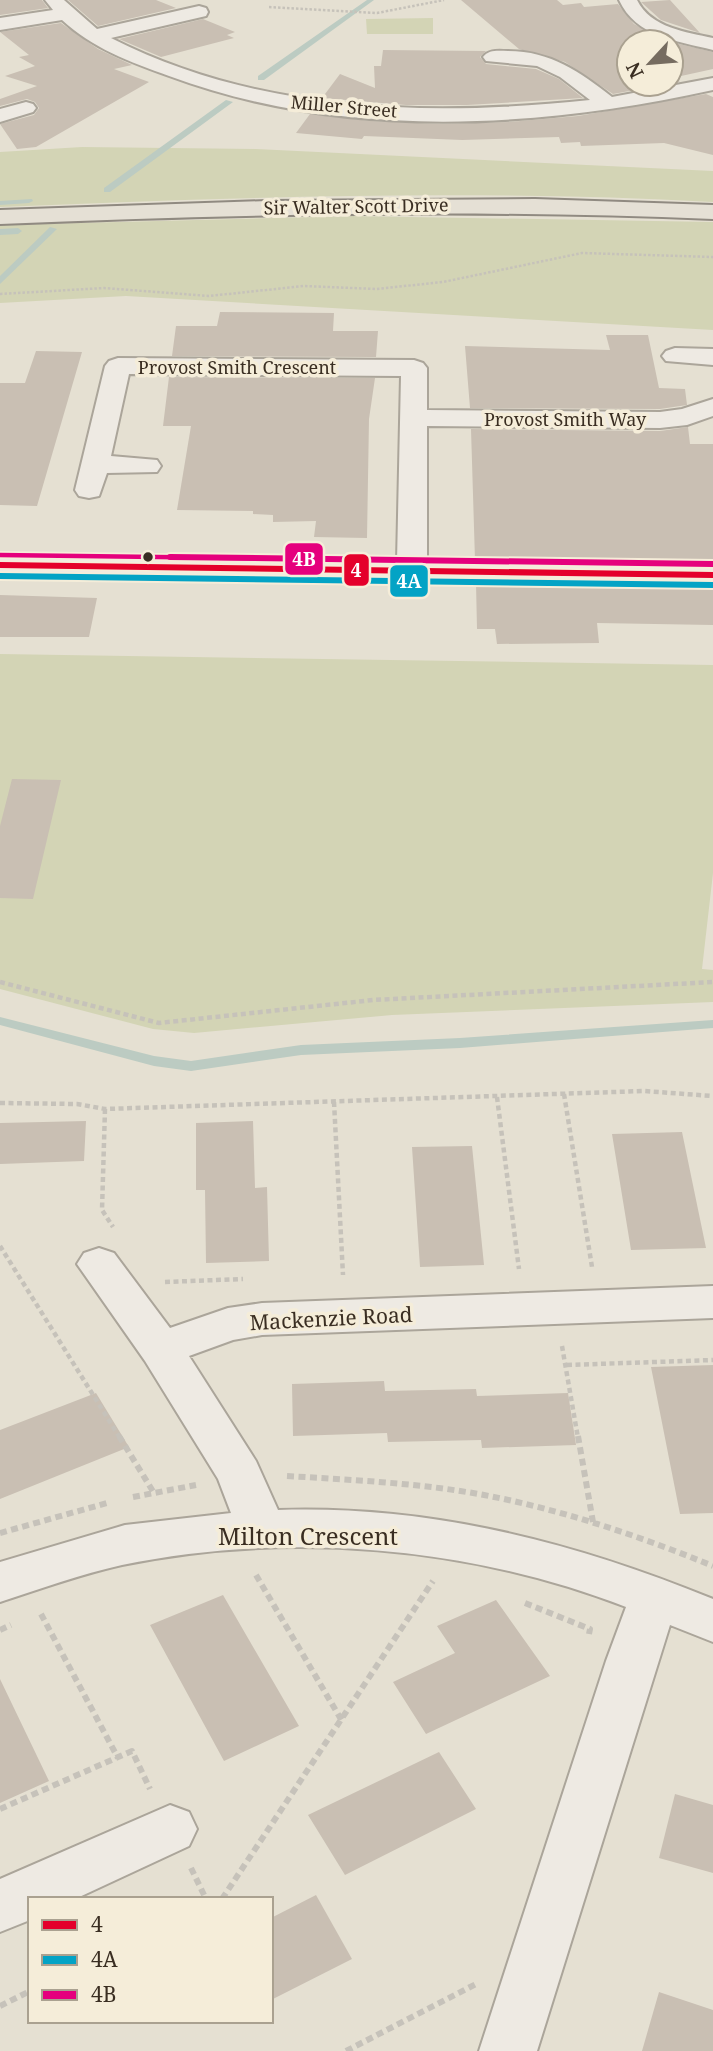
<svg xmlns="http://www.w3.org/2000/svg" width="713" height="2051" viewBox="0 0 713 2051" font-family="'Noto Serif',serif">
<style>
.green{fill:#d3d4b5}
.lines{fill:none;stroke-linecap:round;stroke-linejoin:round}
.stream{fill:#bccbc2;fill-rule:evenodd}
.building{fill:#c9bfb3}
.street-casing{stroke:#aba59a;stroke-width:4}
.primary-casing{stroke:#908a81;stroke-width:4}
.path-far2{stroke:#c6c2ba;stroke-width:2.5;stroke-dasharray:2.5 2;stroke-linecap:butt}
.path-far1{stroke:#c6c2ba;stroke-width:4.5;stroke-dasharray:5 3.5;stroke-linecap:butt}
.path{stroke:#c6c2ba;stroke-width:6;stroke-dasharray:7 4.5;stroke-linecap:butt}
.street{fill:#eeeae3;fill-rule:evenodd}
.primary{fill:#e5e0d5;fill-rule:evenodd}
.bus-1-casing{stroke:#f5edd9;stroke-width:10}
.bus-2-casing{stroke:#f5edd9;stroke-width:10}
.bus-3-far1-casing{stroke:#f5edd9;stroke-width:8}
.bus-3-casing{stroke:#f5edd9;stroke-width:10}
.bus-1{stroke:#e4002b;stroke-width:6}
.bus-2{stroke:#03a3c5;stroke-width:6}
.bus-3-far1{stroke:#e5007d;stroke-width:4.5}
.bus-3{stroke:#e5007d;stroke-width:6}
.bus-dot{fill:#3a2e22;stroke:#f5edd9;stroke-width:2.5}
.labels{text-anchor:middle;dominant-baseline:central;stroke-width:7;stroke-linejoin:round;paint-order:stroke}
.far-street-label{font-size:18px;fill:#3a2e22;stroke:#f5edd9}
.street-label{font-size:21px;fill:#3a2e22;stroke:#f5edd9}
.near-street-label{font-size:24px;fill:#3a2e22;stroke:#f5edd9}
.line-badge{stroke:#f5edd9;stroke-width:2.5}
.badge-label{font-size:19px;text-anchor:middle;font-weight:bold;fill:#fff}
</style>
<rect width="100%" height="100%" fill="#e5e0d2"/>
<!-- green -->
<path class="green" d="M433,18v16h-66l-1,-15z
M82,147l174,2 457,22v31c-238,-13 -475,-5 -713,5v-55z
M351,216l362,6v108l-587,-34 -126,7v-78z
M0,654l713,11v208l-11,96 11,1v32l-321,13 -198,18 -41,-4 -153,-40z"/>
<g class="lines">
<!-- stream -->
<path class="stream" d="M367,0h7l-110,80h-6v-4z
M226,100l7,2 -123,90h-6v-4z
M32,199l1,2 -4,2 -29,2v-4z
M50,227l7,2 -57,55v-8z
M0,229l18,-1 4,3 -4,3 -18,1z
M0,1017l154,39 37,5 110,-16 159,-7 253,-18v8l-253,20 -159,7 -110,16 -37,-5 -154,-41z"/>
</g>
<!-- building -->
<path class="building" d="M0,0h42l6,8 -48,7z
M68,0h88l20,8 -78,18z
M461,0h96l6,5 18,-2 3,4 34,-3 16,20 36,18h-41v42h38l-54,10 -48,-32 -46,-13z
M670,0l30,33 -39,-13 -20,-18z
M203,19l32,13 -8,3 7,3 -73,19 -42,-18z
M61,23l37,26 34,16 -18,4 35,13 -113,65 -19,2 -17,-25 34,-9 5,-7 -4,-6 -8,-3 -27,7v-7l37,-13 -32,-10 30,-10 -16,-9 10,-2 -29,-23z
M671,42l42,10v17l-41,9 8,4 -9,1z
M383,50l103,1 -6,6 6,7 50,5 23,10 24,19 -116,7h-61l-84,-7 18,-24 35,14 -1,-22h7z
M706,94l7,3v58l-49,-12 -83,3 -1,-4 -19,1 -2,-6 -97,3 -98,-4 -2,3 -66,-6 14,-19 60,7 69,3 70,-2 69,-6z
M220,312l114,1 -1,18h45l-2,26 -204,-1 4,-30h41z
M606,335h42l11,53 26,1 2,16 -27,4 -190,-1 -5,-62 145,4z
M36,351l46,1 -45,154 -37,-1v-122h25z
M169,377l206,1 -6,41 -2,119 -53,-1 2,-16 -43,1v-7l-20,-1v-3l-76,-1 14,-84h-28z
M688,427l2,17h23v119l-238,-3 -4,-131 189,2z
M476,583l237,4v38l-116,-2 2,20 -102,1 -2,-15h-18z
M0,595l97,3 -8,39h-89z
M12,779l49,1 -28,119 -33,-1v-72z
M86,1121l-2,40 -84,3v-41z
M253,1121l2,67 12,-1 2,74 -63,2 -1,-73h-9v-67z
M682,1132l24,116 -75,2 -19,-116z
M472,1146l12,119 -64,2 -8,-120z
M713,1365v148l-33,1 -29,-147z
M384,1381l1,10 91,-2 1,7 91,-3 8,52 -94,3 -1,-8 -93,2 -1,-9 -94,3 -1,-52z
M96,1393l33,54 -129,52v-69z
M223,1595l76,131 -75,35 -74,-136z
M496,1600l54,76 -124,58 -33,-52 62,-29 -18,-27z
M0,1679l49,102 -49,22z
M439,1752l37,57 -131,66 -37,-60z
M675,1794l38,11v68l-54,-15z
M316,1895l36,64 -81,41v-82z
M659,1992l54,18v41h-71z"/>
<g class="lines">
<!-- street casing -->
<g class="street-casing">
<path id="street" d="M45,0h19l33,29 102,-23 7,2 2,4 -2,4 -95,22c148,75 316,79 479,62l-30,-23 -23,-11 -51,-5 -3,-4c6,-8 16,-6 25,-6 43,0 72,21 104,46l101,-19v12c-177,39 -372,50 -544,-14 -39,-14 -77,-28 -107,-56l-62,10v-12l53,-8z
M619,0h18c14,28 49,32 76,38v12c-36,-9 -77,-13 -94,-50z
M26,102l7,2 3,4 -3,4 -33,10v-13z
M675,348l38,1v16l-47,-4 -4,-5 4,-5z
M118,358l296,2 9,3 4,5v42l233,2 22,-3 31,-10v17l-26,9 -27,3 -233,-2v136l286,4v18l-713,-10v-18l397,6 4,-186 -272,-2 -18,82 46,4 4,6 -4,6 -50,1 -8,23 -10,2 -10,-2 -4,-6 30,-124 4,-5z
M99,1248l15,5 56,75 58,-20 34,-5 451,-17v32l-451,17 -29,5 -44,16 67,105 22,49c152,-5 296,32 435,89v43l-43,-17 -133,426h-58l127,-390 20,-54c-157,-61 -338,-76 -504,-42 -41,9 -82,24 -122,37v-40l125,-37 106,-12 -13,-34 -73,-118 -68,-97 7,-11z
M170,1805l19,7 8,17 -8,17 -114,53h-45v21l-30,12v-53z"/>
</g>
<!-- primary casing -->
<g class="primary-casing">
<path id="primary" d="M535,199l178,6v14c-238,-10 -475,-5 -713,5v-14l267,-9z"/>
</g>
<!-- path-far2 -->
<path class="path-far2" d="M269,7l108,6 67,-13
M0,294l104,-6 105,8 95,-10 72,3 67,-7 139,-29 131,4"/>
<!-- path-far1 -->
<path class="path-far1" d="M0,982l159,41 214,-23 340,-18
M564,1094l28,173
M497,1097l22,172
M334,1102l9,173
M0,1103l77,1 28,5 539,-18 69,5
M105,1109l-3,101 11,17
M0,1246l120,192
M165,1282l78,-3
M562,1346l16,92
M567,1365l146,-5"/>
<!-- path -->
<path class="path" d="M119,1436l35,57
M578,1436l15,86
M287,1476c66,4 132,7 197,19 79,15 155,41 229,71
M133,1497l63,-12
M0,1533l107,-30
M256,1575l86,146
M525,1603l65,26 -1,5
M41,1614l77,144
M0,1630l11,-5
M0,1809l132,-58 18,38
M191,1868l15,31
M222,1899l211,-318
M0,2006l30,-15
M346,2051l130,-67"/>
<!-- street -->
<use href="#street" class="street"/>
<!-- primary -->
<use href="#primary" class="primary"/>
<!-- bus-1 casing -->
<g class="bus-1-casing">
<path id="bus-1" d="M0,565l713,10"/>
</g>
<!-- bus-2 casing -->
<g class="bus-2-casing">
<path id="bus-2" d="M0,576l713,9"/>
</g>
<!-- bus-3-far1 casing -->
<g class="bus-3-far1-casing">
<path id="bus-3-far1" d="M0,555l308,4"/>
</g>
<!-- bus-3 casing -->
<g class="bus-3-casing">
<path id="bus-3" d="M170,557l543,7"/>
</g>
<!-- bus-1 -->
<use href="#bus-1" class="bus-1"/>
<!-- bus-2 -->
<use href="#bus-2" class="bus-2"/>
<!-- bus-3-far1 -->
<use href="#bus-3-far1" class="bus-3-far1"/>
<!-- bus-3 -->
<use href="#bus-3" class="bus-3"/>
</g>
<!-- markers -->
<circle class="bus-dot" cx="148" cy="557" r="6"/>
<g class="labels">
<!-- far-street labels -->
<g class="far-street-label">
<text transform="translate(344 106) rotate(5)">Miller Street</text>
<text transform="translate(356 206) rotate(-1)">Sir Walter Scott Drive</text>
<text x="237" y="367">Provost Smith Crescent</text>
<text x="565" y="419">Provost Smith Way</text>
</g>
<!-- street labels -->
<g class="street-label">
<text transform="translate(331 1318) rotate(-3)">Mackenzie Road</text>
</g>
<!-- near-street labels -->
<g class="near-street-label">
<text x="308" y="1535">Milton Crescent</text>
</g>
</g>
<g class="line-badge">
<rect x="284" y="542" width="40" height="34" rx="7" fill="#e5007d"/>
<rect x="343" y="553" width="27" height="34" rx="7" fill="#e4002b"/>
<rect x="389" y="564" width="40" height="34" rx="7" fill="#03a3c5"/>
</g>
<g class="badge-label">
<text x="304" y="566">4B</text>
<text x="356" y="577">4</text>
<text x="409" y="588">4A</text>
</g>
<!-- legend -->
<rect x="28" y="1897" width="245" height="126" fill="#f5edd9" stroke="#aaa190" stroke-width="2"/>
<rect x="42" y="1920" width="35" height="10" fill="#e4002b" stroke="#aaa190" stroke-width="2"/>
<text x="91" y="1932" font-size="21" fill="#3a2e22">4</text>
<rect x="42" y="1955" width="35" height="10" fill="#03a3c5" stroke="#aaa190" stroke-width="2"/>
<text x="91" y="1967" font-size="21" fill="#3a2e22">4A</text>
<rect x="42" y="1990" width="35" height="10" fill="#e5007d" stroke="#aaa190" stroke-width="2"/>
<text x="91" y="2002" font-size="21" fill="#3a2e22">4B</text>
<!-- north arrow -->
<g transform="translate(650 63) rotate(244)"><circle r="33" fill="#f5edd9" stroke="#aaa190" stroke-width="2"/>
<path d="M0-5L12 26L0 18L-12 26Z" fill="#766c60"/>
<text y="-10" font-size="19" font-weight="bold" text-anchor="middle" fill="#3a2e22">N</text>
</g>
</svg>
